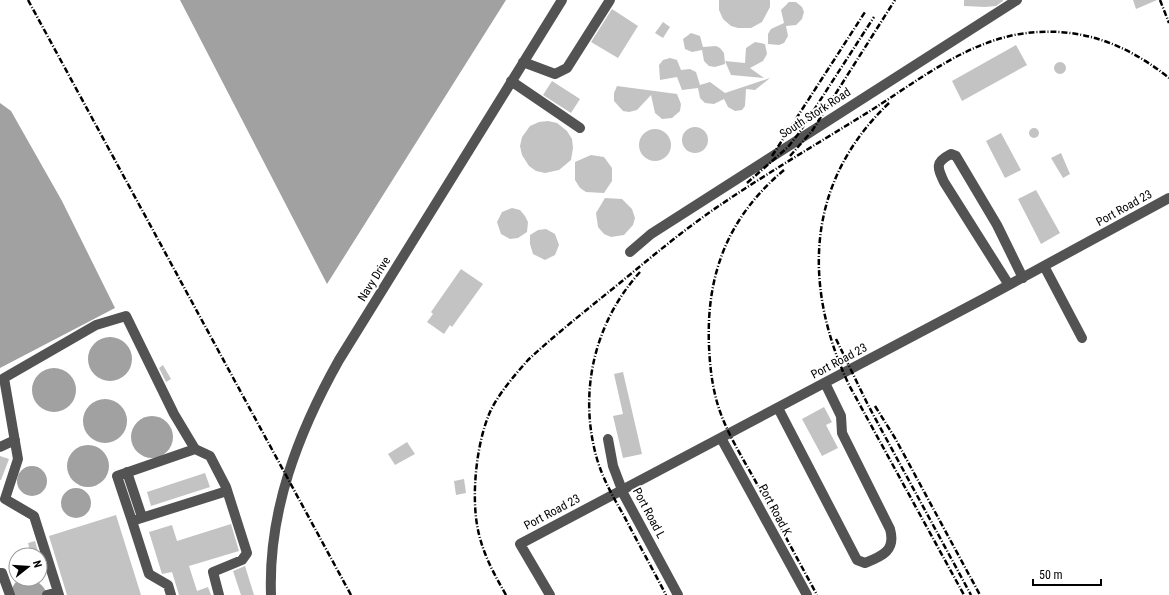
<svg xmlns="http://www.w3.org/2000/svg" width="1169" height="595" viewBox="0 0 1169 595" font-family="'Roboto Condensed',sans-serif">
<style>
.water{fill:#a1a1a1}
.building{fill:#c3c3c3}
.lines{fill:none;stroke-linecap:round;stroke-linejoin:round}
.minor{stroke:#535353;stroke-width:10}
.rail{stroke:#000;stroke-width:2.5;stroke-dasharray:6 2 1 2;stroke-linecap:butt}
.labels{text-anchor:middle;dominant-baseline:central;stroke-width:4;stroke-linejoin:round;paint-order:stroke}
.street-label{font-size:12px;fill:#000;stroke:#fff}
</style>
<rect width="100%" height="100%" fill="#fff"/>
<!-- water -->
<path class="water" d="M180,0h326l-179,284z
M0,103l11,8 51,90 53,107 -115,60z
M88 359a22 22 0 1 1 44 0a22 22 0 1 1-44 0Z
M32 390a22 22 0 1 1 44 0a22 22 0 1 1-44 0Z
M83 421a22 22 0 1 1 44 0a22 22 0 1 1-44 0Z
M131 437a21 21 0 1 1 42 0a21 21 0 1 1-42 0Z
M67 466a21 21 0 1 1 42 0a21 21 0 1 1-42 0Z
M17 481a15 15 0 1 1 30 0a15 15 0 1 1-30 0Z
M61 503a15 15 0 1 1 30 0a15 15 0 1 1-30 0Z
M22,579c13,-1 21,4 26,16h-40l7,-12z"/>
<!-- building -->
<path class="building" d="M719,0h51v7l-8,15 -11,6h-13l-7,-2 -8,-7 -4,-9z
M964,0h39v1l-7,5 -11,1 -21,-1z
M1133,0h24l-21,9z
M789,2h7l6,5 2,5 -2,7 -6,6 -10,1 2,10 -4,7 -5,2 -11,-1v-10l3,-5 13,-6 -3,-13z
M612,9l26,17 -20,32 -27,-16z
M663,22l7,5 -7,11 -8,-5z
M691,33l9,3 3,11 13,-1 4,2 4,5 1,11 -10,3 -6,-1 -5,-5 -2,-11 -10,2 -7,-3 -2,-10z
M755,42l10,2 2,10 -4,7 -13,7 14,10 -33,-3 -6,-14 20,2 1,-15z
M1016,45l11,20 -65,36 -10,-20z
M670,58l7,2 4,10 9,-1 6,3 4,13 10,-3 15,11 45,-15 -15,12 -9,-1 -1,17 -3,4 -7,1 -7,-4 -4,-8 -10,5 -9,-1 -5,-5 -2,-10 -16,2 -5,-13 -17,3 -1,-15 4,-5z
M1054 68a6 6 0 1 1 12 0a6 6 0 1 1-12 0Z
M552,81l28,18 -9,14 -28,-18z
M617,86l60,8 4,10 -1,7 -8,7 -10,1 -7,-6 -4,-18 -14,15 -8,2 -6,-1 -9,-10v-8z
M548,121l9,2 10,8 5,8 1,9 -2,12 -12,10 -14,3 -9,-2 -7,-5 -7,-11 -2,-9 2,-9 8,-11 9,-4z
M682 140a13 13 0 1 1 26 0a13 13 0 1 1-26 0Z
M1029 133a5 5 0 1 1 10 0a5 5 0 1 1-10 0Z
M639 145a16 16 0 1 1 32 0a16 16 0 1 1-32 0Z
M1001,133l20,37 -16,8 -19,-37z
M1061,153l9,21 -7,4 -12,-20z
M591,155l13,2 8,11v13l-8,12 -18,-1 -6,-4 -5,-8v-18z
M1036,190l24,43 -19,11 -23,-45z
M605,198l17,1 10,10 3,9 -2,7 -9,10 -13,2 -7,-3 -6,-7 -2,-14z
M512,208l8,2 5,6 3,6 -1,10 -9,6 -8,1 -9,-5 -4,-12 5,-10z
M546,229l9,5 4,11 -4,10 -10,5 -12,-6 -3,-10v-9l8,-5z
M461,269l22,15 -31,43 -2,-2 -6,9 -17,-12 6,-8 -2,-2z
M163,365l8,14 -5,3 -7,-14z
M623,372l19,82 -19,4 -10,-42 10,-2 -9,-40z
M824,407l8,15 -6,3 12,23 -16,8 -20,-37z
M407,442l8,12 -20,11 -7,-11z
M0,456l9,3 -8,21h-1z
M205,473l5,14 -59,19 -4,-14z
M464,479l2,14 -10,2 -2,-14z
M116,515l25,80h-74l-18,-59z
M231,524l8,27 -50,15 8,25 11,-4 3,8h-32l-7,-23 -10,2 -13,-42 23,-7 5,16z
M35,541l4,14h-8l-3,-12z
M245,566l9,29h-13l-8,-24z"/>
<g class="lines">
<!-- minor -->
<path class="minor" d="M523,62l32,12 12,-6 43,-68
M511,81l69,47
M630,252l21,-18 366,-234
M1044,266l38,72
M1009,285l-65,-103c-7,-15 -9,-20 7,-28l5,2 41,69 26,53
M778,408l79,152 8,3c18,-7 31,-13 25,-34l-48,-96 -1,-17 -16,-33
M721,438l86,157
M608,439l5,27 11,29 54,100
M0,447l15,-7
M127,472l15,45
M132,521l-15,-45 78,-27
M0,573h2l8,22
M47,595l11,-3
M59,595l-25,-79 -29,-17 13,-40 -14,-81 92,-53 30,-9 48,98 21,35 15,7 16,31 21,66 -5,7 -29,12 6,23
M171,595l-3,-10 -19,-11 -17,-53 95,-30
M271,595c-3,-84 27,-162 68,-235l223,-360
M550,595l-30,-51 463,-245 186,-101"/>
<!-- rail -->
<path class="rail" d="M28,0l323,595
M1160,0l9,23
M889,103c-83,79 -87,182 -40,282l115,210
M772,156l93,-144
M790,156l22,-25 83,-131
M784,170c-56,47 -78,104 -75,176 1,24 4,48 13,71 9,23 23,45 35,67 20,37 40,74 60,111
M747,183l41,-36 11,-14 75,-116
M640,272c-46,51 -62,121 -43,187 6,20 16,38 26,55 14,27 29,54 43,81
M836,339l32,66 103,190
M875,406l20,32 85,157
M506,595c-12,-21 -23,-41 -28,-65 -7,-33 -2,-86 12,-118 9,-19 24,-36 38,-52 29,-27 61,-52 93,-78 29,-24 58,-48 89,-70 52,-36 107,-68 160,-101 46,-29 91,-65 144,-76 59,-11 109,6 155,43"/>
</g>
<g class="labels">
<!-- street labels -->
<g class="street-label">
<text transform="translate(815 113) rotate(-33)">South Stork Road</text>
<text transform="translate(1124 208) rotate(-29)">Port Road 23</text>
<text transform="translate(374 279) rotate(-58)">Navy Drive</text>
<text transform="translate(839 361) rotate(-28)">Port Road 23</text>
<text transform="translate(775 510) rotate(62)">Port Road K</text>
<text transform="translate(552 512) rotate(-28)">Port Road 23</text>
<text transform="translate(649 513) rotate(62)">Port Road L</text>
</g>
</g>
<!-- north arrow -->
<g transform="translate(28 567) rotate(73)"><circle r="19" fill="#ffffff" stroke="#999999"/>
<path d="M0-3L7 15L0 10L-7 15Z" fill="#000000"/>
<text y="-6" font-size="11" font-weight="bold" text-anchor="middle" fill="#000000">N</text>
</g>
<!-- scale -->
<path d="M1033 579v6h68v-6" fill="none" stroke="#000000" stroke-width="2"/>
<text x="1039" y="579" font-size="12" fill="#000000" stroke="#ffffff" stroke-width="3" paint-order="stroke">50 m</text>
</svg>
